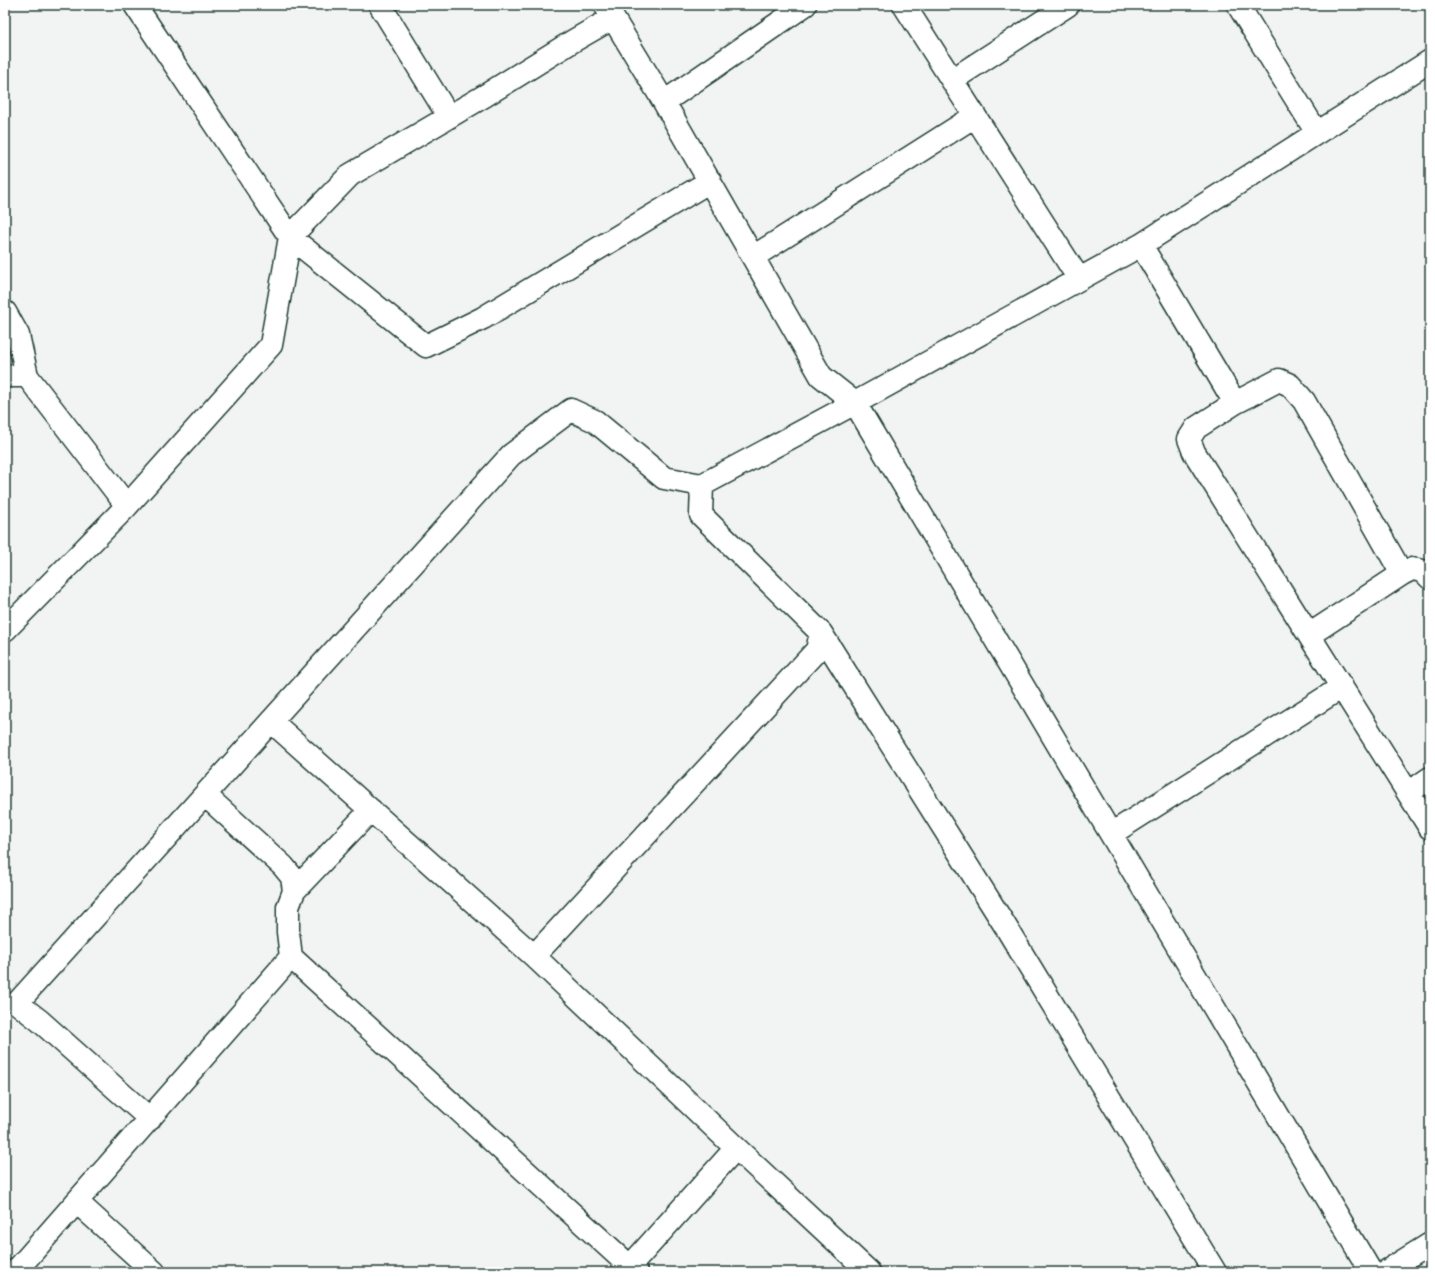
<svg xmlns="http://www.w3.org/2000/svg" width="1435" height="1277" viewBox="0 0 1435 1277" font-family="Sriracha,sans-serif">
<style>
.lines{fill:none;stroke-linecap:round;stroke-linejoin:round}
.minor-casing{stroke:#1f3d34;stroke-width:25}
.minor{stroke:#fff;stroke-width:22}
</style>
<rect width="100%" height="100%" fill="#f2f3f3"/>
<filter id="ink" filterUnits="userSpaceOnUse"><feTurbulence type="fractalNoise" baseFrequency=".025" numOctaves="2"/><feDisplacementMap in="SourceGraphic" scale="8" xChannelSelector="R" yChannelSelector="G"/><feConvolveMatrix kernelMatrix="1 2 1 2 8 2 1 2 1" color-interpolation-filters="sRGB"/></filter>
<g filter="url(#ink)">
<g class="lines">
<!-- minor casing -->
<g class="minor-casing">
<path id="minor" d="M380,5l69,112
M605,5l59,97 141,-97
M904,5l175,274
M1238,5l79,128
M613,18l-40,23 -87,54 -136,80 -60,62 136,109 57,-28 227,-137
M952,80l116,-75
M1141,245l94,158 44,-23 11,5 14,16 98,173 10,-5 11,2 7,7
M753,257l222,-141
M5,312l13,23 9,41 100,130
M5,376h22
M1235,403l-39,25 -7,11 5,13 236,376
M5,630l122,-124 144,-161 19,-108 -155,-232
M821,633l183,291 211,348
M1309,635l93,-61
M271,721l263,235 283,-306 4,-17 -120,-118 1,-30
M1408,793l22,-15
M205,795l78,71 9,11 2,14 -6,16v25l3,25
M1111,834l231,-147
M294,891l77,-81
M534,956l202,192 133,124
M150,1119l-110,-98 -23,-18 494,-548 60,-45 24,11 69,57 38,7 153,-82 -34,-27 -157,-274
M77,1202l77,70
M15,1272l276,-315 345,315
M625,1272l111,-124
M1371,1272l-516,-869 286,-158 289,-184
M1385,1272l45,-28"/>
</g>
<!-- minor -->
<use href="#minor" class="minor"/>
</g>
</g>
<!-- margin -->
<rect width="1435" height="1277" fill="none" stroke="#fff" stroke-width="20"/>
<rect x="10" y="10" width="1415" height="1257" fill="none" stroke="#1f3d34" stroke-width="1.5" filter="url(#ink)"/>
</svg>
